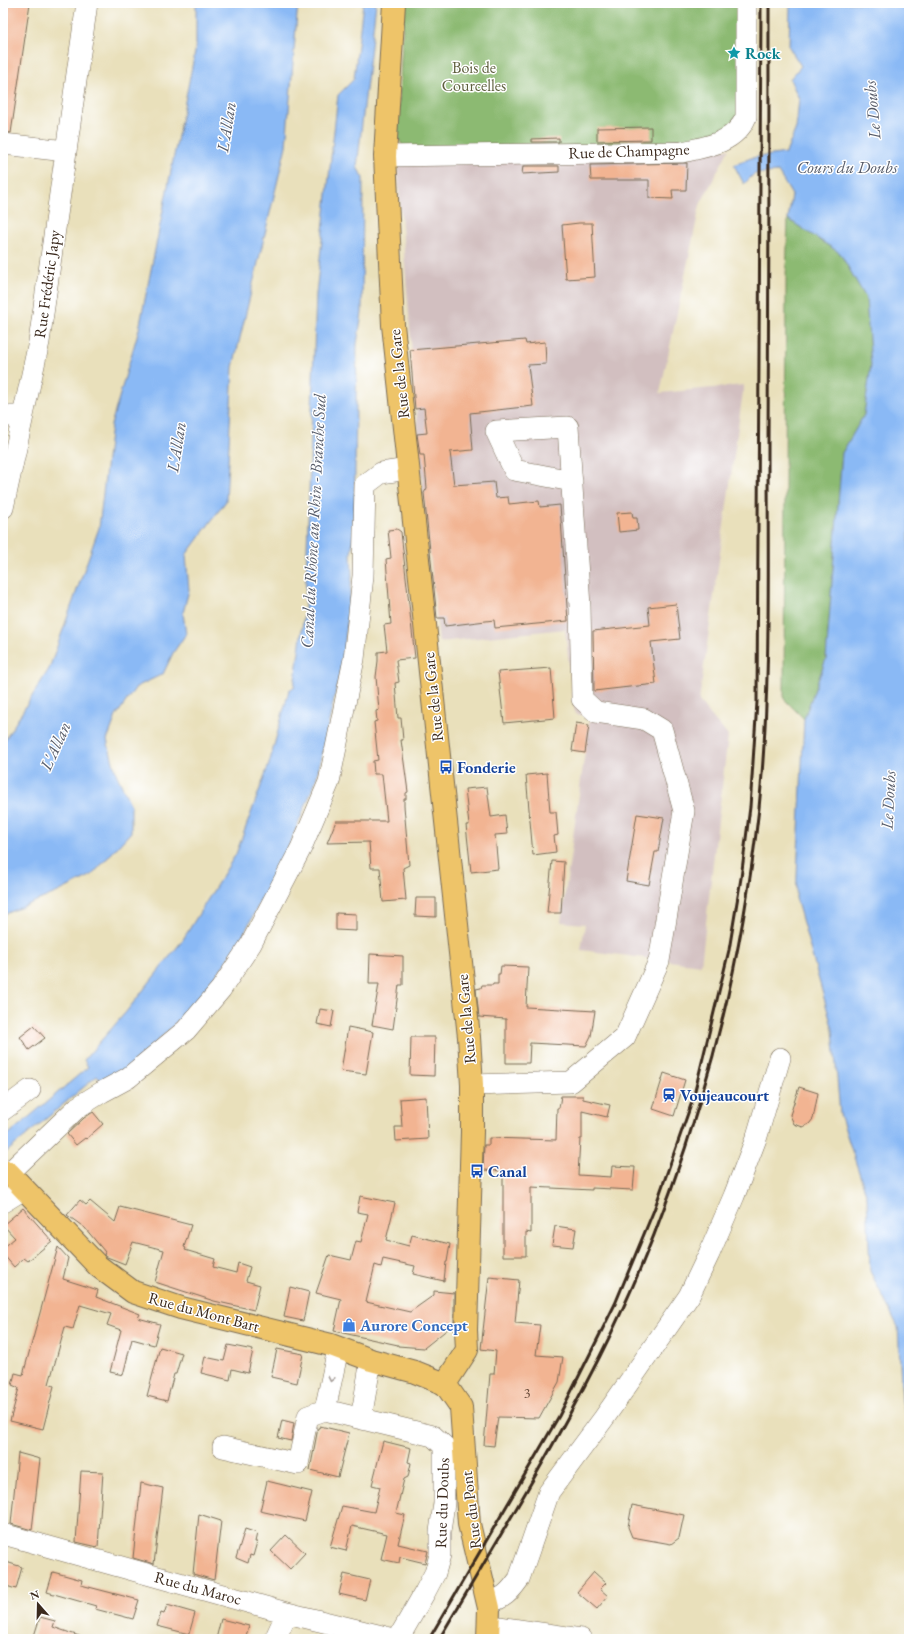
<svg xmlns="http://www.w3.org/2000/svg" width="912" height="1642" viewBox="0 0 912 1642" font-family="'EB Garamond',serif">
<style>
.industrial{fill:#d2bfc0}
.forest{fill:#8cba72;stroke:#647248}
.water{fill:#8ab9f5;stroke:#62728a}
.building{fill:#f2b492}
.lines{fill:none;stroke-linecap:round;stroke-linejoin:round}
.minor-casing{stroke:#786a55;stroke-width:22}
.major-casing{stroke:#786a55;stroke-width:24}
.minor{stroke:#fff;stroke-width:21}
.major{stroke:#eec469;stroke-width:22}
.rail{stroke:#3b2a1e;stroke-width:3}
.oneway{stroke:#a79f9a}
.labels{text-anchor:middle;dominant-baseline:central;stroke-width:3;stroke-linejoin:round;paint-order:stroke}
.number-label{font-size:14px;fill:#694c3b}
.culture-label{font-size:16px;font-weight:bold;fill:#0d838f;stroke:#fff;text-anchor:start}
.park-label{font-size:16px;fill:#5e5f3d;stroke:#fff}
.street-label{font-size:16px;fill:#3b2a1e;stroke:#fff}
.transit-label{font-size:16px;font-weight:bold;fill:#164399;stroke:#fff;text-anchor:start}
.shop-label{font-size:16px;font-weight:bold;fill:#366cbe;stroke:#fff;text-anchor:start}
.water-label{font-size:17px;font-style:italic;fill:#575c69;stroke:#fff}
</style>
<rect width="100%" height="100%" fill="#fff"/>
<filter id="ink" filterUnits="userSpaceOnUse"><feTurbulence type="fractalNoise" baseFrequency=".025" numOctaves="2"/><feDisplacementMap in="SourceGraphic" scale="8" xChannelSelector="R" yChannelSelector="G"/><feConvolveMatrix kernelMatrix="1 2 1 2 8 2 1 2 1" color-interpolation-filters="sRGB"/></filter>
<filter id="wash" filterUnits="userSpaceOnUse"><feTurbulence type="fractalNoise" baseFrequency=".012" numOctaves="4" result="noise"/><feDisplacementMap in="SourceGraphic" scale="16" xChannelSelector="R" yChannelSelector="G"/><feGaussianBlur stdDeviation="0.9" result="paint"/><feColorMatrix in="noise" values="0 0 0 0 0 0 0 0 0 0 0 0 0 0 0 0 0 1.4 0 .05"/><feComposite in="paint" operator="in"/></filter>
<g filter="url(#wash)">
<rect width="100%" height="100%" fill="#e9e0bb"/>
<!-- industrial -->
<path class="industrial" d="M729,149l-29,56 -40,188 84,-8 -45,316 29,35 -27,229 -120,-15 4,-26 -24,-2 29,-206 -15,-2 -10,-85 -126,13 -18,-173 -24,-307z"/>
<!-- forest -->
<path class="forest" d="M404,3h339l1,106 -23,24 -40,12 -276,5 -8,-14z
M788,219l52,34 26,45 5,67 -7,50 -22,38 -16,206 -22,60 -20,-20 2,-422z"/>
<!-- water -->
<path class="water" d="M196,3h102l-12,143 -53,221 -7,134 -40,54 3,35 -6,23 3,21 -13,19 -10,21 -27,13 -20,29 -9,24 9,33 15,33v26l-39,43 -34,17 -55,23v-172l46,-74 50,-141 12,-103 28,-96 57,-282z
M363,3h13l-19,164 6,11 -1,135 -5,31 -3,187 -3,23 1,22 -9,82 -27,122 -27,66 -50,97 -33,47 -33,36 -48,46 -22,11 -6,-7 -94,79v-16l85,-72 -4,-7 42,-48 56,-71 54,-87 33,-90 20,-74 5,-3 11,-80 11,-313 22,-199 16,-16z
M790,3h119v1422l-7,-23 -4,-75 -28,-56 -3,-74 -27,-83 -7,-84 -37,-132 8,-179 22,-60 16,-206 22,-38 7,-50 -5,-67 -26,-45 -52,-34 4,-24 -14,-23 -24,2 -10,10 -10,-19 17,-7 35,-5 10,-25 3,-29 -9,-20 11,-13 -12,-19z"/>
<g id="blocks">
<!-- building -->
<path class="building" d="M3,3h27l-19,130 -8,-1z
M651,127v13l-54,1v-13z
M559,138v4h-28v-3z
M687,163l-1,27h-14l1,9 -24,-1v-18h-58l-1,-15z
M523,166h36v6l-37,2z
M579,223h13l3,54 -29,2 -4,-54z
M525,340l1,4 19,-2 1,22 -18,1 5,41 -63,7 3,37 -23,2 4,33 40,-3 2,16 12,-1 1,7 30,-3 1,6 20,-2 8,116 -73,7 -1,-8 -49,6 -1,-8h-7l-13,-125 3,-5 -3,-33h-4l-3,-21 10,-1 -3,-25 -9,1 -5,-59z
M632,512l1,6h4l1,12 -19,2 -2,-19z
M397,529l4,3 14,126 -19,2 3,22 -4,1 3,35h3l2,22h-2l7,52 -2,1v6h-2v7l5,59 -6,3 3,32 -23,2 -3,-34h-9l-2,-26 -42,1 9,-22h51l-5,-47h-8l-1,-13 5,-1 -4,-38 3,-1 -1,-10 3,-1 -3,-33 2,-16v-9l9,-1 -3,-26 7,-1 -5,-65 5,-1 -3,-28z
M676,604l4,35 -29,3 5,42 -62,7 -1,-60 57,-6 -2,-18z
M551,668l4,50 -51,5 -6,-51z
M576,723l13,2 -4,28 -13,-2z
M547,773l3,39h6l2,23 -4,1 2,16 -23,3 -7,-80z
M487,787l4,30 14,-2 2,19 -12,1 3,34 -27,3 -5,-47h3l-4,-36z
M637,814l27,4 -6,34h-3l-6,33 -23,-4z
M552,861l12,1 -3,51h-14z
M416,898h20v19l-21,-1z
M336,913l20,1v17l-20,-1z
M370,954l33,2v29h-4l-6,44 -21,-4 7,-41h-10z
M501,966l27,1 -2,40 69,4 -4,25 -5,10 -56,-3 -1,20h-23v-44l-27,-2 -3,-28 5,-1 1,-3h11v-1h5v-10h2z
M320,1009l14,2 -3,16 -14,-3z
M34,1026l11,12 -16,12 -9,-13z
M348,1027l25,5 -7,42 -25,-3z
M411,1037h24l-1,39 -24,-1z
M664,1073l21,7 -11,36 -21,-7z
M799,1087l19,6 -5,26 -4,5 -6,3 -9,-3 -4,-9z
M561,1096h22v3l27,6 -3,12 -25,-6v28h-2l-2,36 33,2 1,-11 23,1 -2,23 -41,-2v2l-61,-3v46l-5,-1v24h-23v-85l-20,-1 1,-25h5v-7l67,2 1,-32h2z
M426,1097l2,42 -32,2 -1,-14h7l-2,-28z
M93,1112l10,12 -17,15 -1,-1 -9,7 -9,-11 17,-16z
M360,1196l35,7 -9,37 23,6 3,-11 38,9 -3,18h-1l-2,19 -31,-7 2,-8 -32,-7 -2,8 -6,-2 -9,37 44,10 24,-17v-4l20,2v31l-30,24 -26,-2v-1l-64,-14 7,-32 -25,-6 13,-38 22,5 5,-19 5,1 7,-28 -11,-2z
M80,1200l6,5 4,-4 25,21 5,-15 71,18 -7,22 2,1 -1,2 30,9 -2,8 23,6 2,-10 12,4 -4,14 14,4 -6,25 -40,-9 -59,-19 9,-32 -31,-8 -8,22 -18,-7 -3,-2 1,-3 -20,-24 -18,-13z
M23,1208l29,33 -24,20 -4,-3 -10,9 -11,-13v-6l12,-10 -12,-13z
M555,1226l21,3 -3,18 -21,-2z
M58,1247l10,11 -5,21 35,11 -2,7 44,17 -2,4 22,6 -6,21 -22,-6 -9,36 -13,-3 11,-42 -14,-5 4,-11 -31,-9 -7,24 -8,-2 -16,57 5,2 -11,43 -33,-8 9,-33 -7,-3 3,-12 8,2z
M489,1277l30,3 -4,43 25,2 -4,30 27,2 -4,25 -20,36 -41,-1 -4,29 -10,-1 6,-71h4l2,-23 -15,-2z
M290,1287l19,5 -6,29 -19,-4z
M228,1345l25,5 -5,23 -16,-4 -2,11 -29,-7 4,-16 19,4z
M160,1347l22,6 -6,21h-2l-7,27 -20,-5z
M277,1349l26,5 -6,29 -26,-6z
M282,1420l12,3 -3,18 -13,-3z
M320,1426l29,7 -11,44 -28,-7 8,-42h1z
M383,1441l28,7 -3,14 3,1 -3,14 -4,2 -8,34 9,2 -7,29 30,7 -3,12 -25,-6 -1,6 -18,-4 6,-25 -35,-8 -6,25 -16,-4 12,-41 32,6 6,-25 -8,-2z
M18,1453l22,6 -8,71 -21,-6z
M81,1471l22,1 -5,75 -22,-5z
M267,1481l45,11 -7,29 -45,-10z
M141,1483l22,5 -9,76 -21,-6z
M632,1505l52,10 -5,23 -8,6 -39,-7 -4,-10z
M199,1514l22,7 -7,59 -21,-6z
M245,1529l12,4 -2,9h2l-4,14 -3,-1 -2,8 -12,-5z
M286,1535l19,18 -15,16 -19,-18z
M3,1561l19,6 -6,22 -13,-4z
M53,1572l29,8 -1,5 58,15 -6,19 -38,-10 1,-3 -49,-14z
M594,1572l12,11 -6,6 8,7 -11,13 -20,-17z
M344,1574l26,6 -5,20 -26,-6z
M167,1605l28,8 -6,21 -32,-8 4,-13 3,1z
M40,1617l15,4 -2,6 29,10 -1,2h-48z
M221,1619l28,7 -4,13h-29z"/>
</g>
</g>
<g filter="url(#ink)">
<use href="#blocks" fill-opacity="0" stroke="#786a55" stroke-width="1"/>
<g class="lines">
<!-- minor casing -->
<g class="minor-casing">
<path id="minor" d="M3,144l63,7
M385,156l297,-4c24,-5 53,-9 64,-35v-114
M3,416h20
M3,508l36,-166 48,-339
M472,1085l99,-3 54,-45 34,-76 25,-150 -22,-81 -18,-11 -48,-7 -14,-13 -2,-93 -12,-179 -72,4 18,39 58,11
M3,1110l27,-20
M9,1173l69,-66 24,-15 26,-14 58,-48 35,-41 30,-45 50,-96 28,-66 25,-123 9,-83 2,-91 16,-12 27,-4
M3,1202l21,-13
M325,1410l108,26 11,10v57l-4,29v23l-5,18 -10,19 -27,47
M325,1410l13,-61
M361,1419l10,-59
M223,1447l75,17 10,-48 17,-6
M3,1534l284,79 107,26
M488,1603c16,-5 21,-10 31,-24l30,-87 55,-74 85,-122 20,-42 25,-58 23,-60 23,-78
M489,1627h10l82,12
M275,1639l12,-26"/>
</g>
<!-- major casing -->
<g class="major-casing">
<path id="major" d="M394,3l-9,153 8,169 76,712 3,48v47l-6,198 1,20 -22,34
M3,1171l6,2 89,93 35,26 48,16 150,37 40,15 44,12 30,12
M445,1384l16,23 8,117 20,84 -1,31"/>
</g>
<!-- minor -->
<use href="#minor" class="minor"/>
<!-- major -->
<use href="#major" class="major"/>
<!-- rail -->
<path class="rail" d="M429,1639l130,-223 56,-112 39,-94 39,-111 36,-149 12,-72 9,-71 7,-105 4,-699
M439,1639c55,-93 112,-186 161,-283 41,-81 74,-168 100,-255 29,-95 48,-194 59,-293 12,-119 9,-240 9,-360 1,-148 1,-297 1,-445"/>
</g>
<!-- one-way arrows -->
<defs><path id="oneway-chevron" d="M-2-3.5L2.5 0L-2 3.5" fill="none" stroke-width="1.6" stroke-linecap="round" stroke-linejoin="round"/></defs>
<use class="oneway" href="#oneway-chevron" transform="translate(331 1379) rotate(102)"/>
</g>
<!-- icons -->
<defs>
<g id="sight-bare" transform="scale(1.08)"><path d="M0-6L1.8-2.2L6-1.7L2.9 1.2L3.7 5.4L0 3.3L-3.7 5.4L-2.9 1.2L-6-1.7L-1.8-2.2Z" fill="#0f9aa8" stroke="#fff" stroke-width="2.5" paint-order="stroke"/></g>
<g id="bus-bare" transform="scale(1.08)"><path d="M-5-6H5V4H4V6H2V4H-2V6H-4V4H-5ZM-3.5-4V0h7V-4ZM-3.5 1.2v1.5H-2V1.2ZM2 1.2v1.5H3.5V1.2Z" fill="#1a4fb4" stroke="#fff" stroke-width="2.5" paint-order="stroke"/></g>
<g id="station-bare" transform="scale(1.08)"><path d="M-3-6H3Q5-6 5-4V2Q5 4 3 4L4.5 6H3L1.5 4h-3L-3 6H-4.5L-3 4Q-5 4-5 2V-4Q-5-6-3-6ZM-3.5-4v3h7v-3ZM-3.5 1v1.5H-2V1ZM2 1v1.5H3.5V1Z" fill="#1a4fb4" stroke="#fff" stroke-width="2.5" paint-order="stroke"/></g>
<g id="shop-bare" transform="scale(1.08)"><path d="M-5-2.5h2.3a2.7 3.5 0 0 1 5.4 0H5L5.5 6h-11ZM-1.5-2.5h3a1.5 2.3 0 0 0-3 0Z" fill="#3f7fe0" stroke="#fff" stroke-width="2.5" paint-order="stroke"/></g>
</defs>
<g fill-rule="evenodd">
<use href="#sight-bare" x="734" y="53"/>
<use href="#bus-bare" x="446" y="767"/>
<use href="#station-bare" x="669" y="1095"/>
<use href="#bus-bare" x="477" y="1171"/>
<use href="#shop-bare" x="349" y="1325"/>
</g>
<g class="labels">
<!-- number labels -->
<g class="number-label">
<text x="527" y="1393">3</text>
</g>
<!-- culture labels -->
<g class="culture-label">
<text x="745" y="53">Rock</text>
</g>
<!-- park labels -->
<g class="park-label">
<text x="474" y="67">Bois de<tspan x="474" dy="18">Courcelles</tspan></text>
</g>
<!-- street labels -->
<g class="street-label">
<text transform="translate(629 151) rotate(-2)">Rue de Champagne</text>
<text transform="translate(47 284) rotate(-82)">Rue Frédéric Japy</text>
<text transform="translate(399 374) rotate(-96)">Rue de la Gare</text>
<text transform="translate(433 697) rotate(-96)">Rue de la Gare</text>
<text transform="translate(466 1019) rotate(-95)">Rue de la Gare</text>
<text transform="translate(204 1312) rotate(15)">Rue du Mont Bart</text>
<text transform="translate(442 1503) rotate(-88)">Rue du Doubs</text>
<text transform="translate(471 1510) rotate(-97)">Rue du Pont</text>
<text transform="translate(198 1588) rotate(15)">Rue du Maroc</text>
</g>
<!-- transit labels -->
<g class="transit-label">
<text x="457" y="767">Fonderie</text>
<text x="680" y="1095">Voujeaucourt</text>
<text x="488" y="1171">Canal</text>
</g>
<!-- shop labels -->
<g class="shop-label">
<text x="360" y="1325">Aurore Concept</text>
</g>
<!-- water labels -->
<g class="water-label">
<text transform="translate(872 110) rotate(-95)">Le Doubs</text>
<text transform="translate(226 127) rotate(-81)">L'Allan</text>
<text x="847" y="167">Cours du Doubs</text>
<text transform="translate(176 447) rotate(-81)">L'Allan</text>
<text transform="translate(313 521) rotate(-87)">Canal du Rhône au Rhin - Branche Sud</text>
<text transform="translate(55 746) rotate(-66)">L'Allan</text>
<text transform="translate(888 800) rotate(-87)">Le Doubs</text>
</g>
</g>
<!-- margin -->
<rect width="912" height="1642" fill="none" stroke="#fff" stroke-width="16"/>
<!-- north arrow -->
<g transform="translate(38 1604) rotate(340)" stroke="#ffffff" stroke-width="3" paint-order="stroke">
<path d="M0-3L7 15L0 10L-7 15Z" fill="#3b2a1e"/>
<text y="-6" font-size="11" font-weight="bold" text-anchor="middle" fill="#3b2a1e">N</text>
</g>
</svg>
